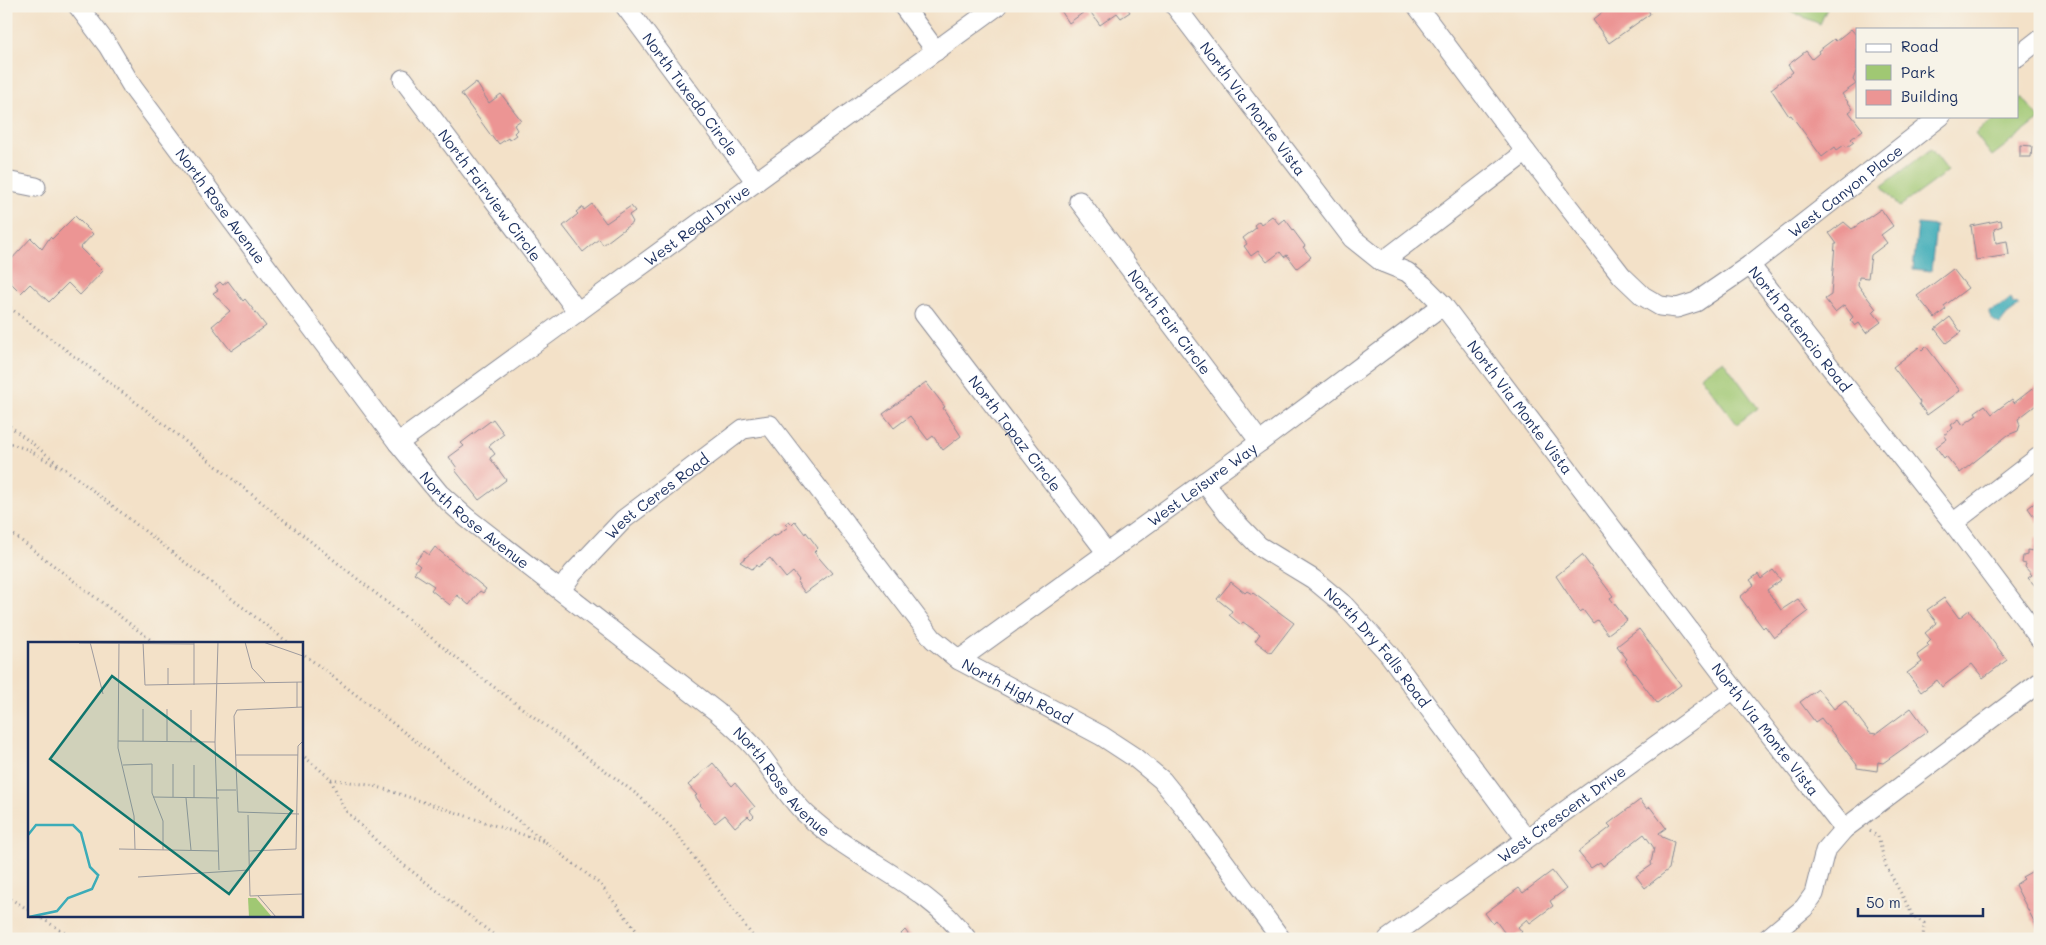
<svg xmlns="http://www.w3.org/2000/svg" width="2046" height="945" viewBox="0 0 2046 945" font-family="Mali,sans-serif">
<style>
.green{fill:#a0c873;stroke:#5e7c68}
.water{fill:#3cacb8;stroke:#2c6e8b}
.building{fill:#ec9594}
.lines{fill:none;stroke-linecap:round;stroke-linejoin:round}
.minor-casing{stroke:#878893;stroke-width:21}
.path{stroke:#878893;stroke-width:3;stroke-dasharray:1 4;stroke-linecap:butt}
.minor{stroke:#fff;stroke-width:19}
.labels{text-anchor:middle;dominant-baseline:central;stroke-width:4;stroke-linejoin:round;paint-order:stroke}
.street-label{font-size:15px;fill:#1b2f5e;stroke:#f7f3e8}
.inset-river{fill:none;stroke:#3cacb8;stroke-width:2.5}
.inset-road{fill:none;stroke:#9d9a9e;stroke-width:1}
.view{fill:#0f766e;fill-opacity:0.15;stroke:#0f766e;stroke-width:2.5}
.inset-edge{fill:none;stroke:#1b2f5e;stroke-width:2.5}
</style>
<rect width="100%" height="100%" fill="#f7f3e8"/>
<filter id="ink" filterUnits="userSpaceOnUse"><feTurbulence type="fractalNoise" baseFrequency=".02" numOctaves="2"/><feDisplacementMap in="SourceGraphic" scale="10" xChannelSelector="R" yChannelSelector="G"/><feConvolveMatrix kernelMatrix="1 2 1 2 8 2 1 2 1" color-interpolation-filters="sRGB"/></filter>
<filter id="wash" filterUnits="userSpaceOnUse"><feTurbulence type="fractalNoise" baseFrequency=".0096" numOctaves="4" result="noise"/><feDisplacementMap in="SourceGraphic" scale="20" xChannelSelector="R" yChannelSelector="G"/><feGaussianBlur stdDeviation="1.12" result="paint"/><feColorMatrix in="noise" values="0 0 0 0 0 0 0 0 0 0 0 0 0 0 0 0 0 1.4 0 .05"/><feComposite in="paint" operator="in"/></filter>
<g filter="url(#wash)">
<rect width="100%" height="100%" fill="#f3e1c8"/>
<!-- green -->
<path class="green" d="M1777,6h51l-8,18z
M2022,97l18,22 -48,37 -17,-22 23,-18h19v-15z
M1931,149l17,22 -49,36 -17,-21z
M1723,360l35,48 -21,16 -37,-48z"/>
<!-- water -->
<path class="water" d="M1918,224l18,2 -5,45 -18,-2z
M2011,298l2,6 5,1v2l-11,8 -7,9c-6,-2 -11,-7 -11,-13l12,-5z"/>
<g id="blocks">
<!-- building -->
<path class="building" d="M1058,6h68l4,6 -9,6 -4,-5 -17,12 -14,-19 -5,3 3,3 -15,11z
M1610,6h41l-3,3 2,5 -41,29 -16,-23z
M1851,29l6,7v33l-4,11 3,4 -14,10 11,15 -4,3 14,18 -12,9 3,3 -7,5 -3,-2 -7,5 -2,-3 -13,10 -31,-42 -2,1 -18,-27 22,-17 -5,-7 18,-14 6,8 7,-6 -1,-2 16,-12 2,2z
M476,82l13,21 12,-9 20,26 -7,5 3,5 -3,3 2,2 -7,5 -1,-2 -9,6 -3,-4 -1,1 -34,-47z
M2020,145l12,1 -1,11h-11z
M592,204l14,19 25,-17 4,5 -6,4 4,7 -30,23 -4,-6 -16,13 -20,-26 15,-12 -2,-2 6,-5 2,3z
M1881,209l12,17 -12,9 6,8 -16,12 -3,23 -9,-1 -1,8 18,24 -3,3 8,10 -15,11 -7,-10 -4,3 -5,-6 3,-3 -9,-12 -9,7 -10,-13 6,-4 4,-51h2l-8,-11 15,-11 8,7z
M75,216l18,18 -13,14 23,23 -23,24 -12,-12 -19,19 -19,-18 -9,9 -15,-15v-19l3,3 22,-24 11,11 8,-12 2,2z
M1272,216l7,8 6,-5 20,27 -2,1 8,10 -14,11 -10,-13 -3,2 -4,-5 -13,10 -9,-11 -7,5 -7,-10 3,-2 -4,-6 13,-10 -2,-3 5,-4 2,3z
M2001,220l1,6 -8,3 2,14 11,-2 2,14 -33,5 -5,-34z
M1953,269l15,19 -24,18 2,3 -11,9 -18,-22z
M228,281l15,20 2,-2 21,27 -35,25 -19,-25 18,-15 -17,-18 5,-3 -3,-4 5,-4 3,3z
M1950,317l11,15 -15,11 -11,-14z
M1926,346l34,45 -33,24 -8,-11 1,-2 -27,-35 26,-20 3,3z
M926,382l19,25 -2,1 18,28 -18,14 -10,-14 -5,4 -18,-24 -16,12 -11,-14z
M2040,383v19l-22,17 2,6 -2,6 -10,4 -48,38 -14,-17 -2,2 -8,-11 11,-8 -3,-4 9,-7 -2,-3 8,-6 4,6 14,-10 -2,-3 10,-7 7,9 20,-15 2,4z
M493,419l11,15 -15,12 6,8 -5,4 16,22 -27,20 -24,-30 2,-2 -8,-11 15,-11 -3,-3z
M2040,499v22l-2,1 -10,-14z
M789,521l3,3 3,-3 10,13 1,-2 12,16 -4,4 18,21 -27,20 -8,-11 2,-2 -6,-8 -7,6 -16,-20 -12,9 -1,-2 -5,4 -12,-7 33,-27 1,2 14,-10 -3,-3z
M2036,537h4v54l-12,-13 4,-3 -7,-8 1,-3 -4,-1 1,-7 4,-1v-5l6,1z
M435,547l51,42 -3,4 -3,-2 -11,14 -12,-10 -7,10 -19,-15 3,-4 -20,-13 6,-7 -5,-4 9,-11 5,4z
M1582,555l31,41 -3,2 17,22 -19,14 -11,-14 -4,3 -10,-13 -3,2 -24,-36z
M1773,570l8,10 -14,10 14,20 17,-11 10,13 -34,26 -9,-12 -2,2 -23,-31 14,-12 -4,-5 8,-6 3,5z
M1231,582l14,11 2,-2 5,3 1,-1 41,30 -23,30 -16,-12 5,-7 -17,-12 -2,3 -12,-10 3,-4 -15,-12z
M1944,598l15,20 10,-8 38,50 -24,18 -11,-14 -30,23 -5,-7 -16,12 -14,-19 15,-11 -5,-7 12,-9 -2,-2 4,-4 -6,-7 12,-10 -10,-13z
M1639,629l42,56 -24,18 -32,-42 2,-2 -10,-13z
M1818,689l16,20 11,-9 25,33 6,1 35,-26 17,23 -45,32 -5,-1 -1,9 -20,-3v-3l-36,-47 -6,4 -15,-20z
M713,763l19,23 3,-3 20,24 -5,4 4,5 -3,3 -3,-3 -13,11 -10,-12 -10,8 -15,-18 1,-1 -6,-8 2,-1 -9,-10z
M1640,800l7,9 3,-2 16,21 -7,5 3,4 12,5 -5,27 -24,19 -9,-12 16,-11 -1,-2 3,-15 -10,-14 -41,32 -3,-4 -9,6 -13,-16 33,-25 -3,-3z
M2040,867v61l-2,1 -23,-44 9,-6 -2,-2z
M1552,871l14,18 -16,12 3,5 -23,17 -3,-4 -9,8 4,5 -9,7h-4l-13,-18 -3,3 -8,-11 34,-25 4,5z
M905,930l7,9h-15l5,-4 -1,-1z"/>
</g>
</g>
<g filter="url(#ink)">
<use href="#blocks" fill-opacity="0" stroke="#878893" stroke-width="1"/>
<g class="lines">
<!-- minor casing -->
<g class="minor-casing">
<g id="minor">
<path id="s1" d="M78,6l30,40 25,42 265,355 41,50 28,25 250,194c12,11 25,22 36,34 19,22 33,50 54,69 50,47 119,68 160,124"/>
<path id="s2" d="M625,6l131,176"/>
<path d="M903,6l33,45"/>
<path id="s3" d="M1175,6l177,232 30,24 25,10 16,13 20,20 291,384 110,140"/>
<path id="s4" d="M1417,6l109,146 96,124 21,20 17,10 17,2 19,-6 54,-37 191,-149"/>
<path d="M2017,57l23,-18"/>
<path id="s5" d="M403,79l175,233"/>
<path d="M6,181l30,6"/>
<path id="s6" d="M1079,201l181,241"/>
<path d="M1382,262l144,-110"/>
<path id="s7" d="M1750,265l203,258 87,116"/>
<path id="s8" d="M924,314l183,239"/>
<path id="s9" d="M398,443l599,-437"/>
<path id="s10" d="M1204,482l26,34 29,30 54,33 30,25 45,49 138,186"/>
<path d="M1953,523l87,-67"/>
<path id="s11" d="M561,590l12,-17 51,-54 119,-90 27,-4 163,214 26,21 143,76 32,21 28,23 25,31 94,128"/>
<path id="s12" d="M959,660l301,-218 183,-137"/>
<path id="s13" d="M1388,939l346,-250"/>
<path d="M1767,939l37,-31 10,-14 11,-43 19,-22 196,-147"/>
</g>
</g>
<!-- path -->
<path class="path" d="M6,305l140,105 332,265 161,121 34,33 82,110
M6,423l284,221
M6,442l23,8 31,18
M6,529l150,115
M301,652l300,233 42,54
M301,754l29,24 15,32 46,45 108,84
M331,779l44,7 170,56
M1870,831l8,6 8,29 23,42 4,9 11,6 -1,16
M6,896l23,14
M38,916l37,23"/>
<!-- minor -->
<use href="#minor" class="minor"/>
</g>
</g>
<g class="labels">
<!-- street labels -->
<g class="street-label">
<text stroke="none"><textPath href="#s2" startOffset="110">North Tuxedo Circle</textPath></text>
<text stroke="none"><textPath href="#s3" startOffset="129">North Via Monte Vista</textPath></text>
<text stroke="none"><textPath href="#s4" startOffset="611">West Canyon Place</textPath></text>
<text stroke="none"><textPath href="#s5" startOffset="145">North Fairview Circle</textPath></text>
<text stroke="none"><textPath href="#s1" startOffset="246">North Rose Avenue</textPath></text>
<text stroke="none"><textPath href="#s9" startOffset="370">West Regal Drive</textPath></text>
<text stroke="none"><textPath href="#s6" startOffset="151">North Fair Circle</textPath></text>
<text stroke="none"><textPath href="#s7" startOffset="81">North Patencio Road</textPath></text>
<text stroke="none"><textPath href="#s3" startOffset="534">North Via Monte Vista</textPath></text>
<text stroke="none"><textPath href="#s8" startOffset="150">North Topaz Circle</textPath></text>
<text stroke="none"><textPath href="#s12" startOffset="300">West Leisure Way</textPath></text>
<text stroke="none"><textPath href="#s11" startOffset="135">West Ceres Road</textPath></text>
<text stroke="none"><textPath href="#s1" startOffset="651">North Rose Avenue</textPath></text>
<text stroke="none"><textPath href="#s10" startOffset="242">North Dry Falls Road</textPath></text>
<text stroke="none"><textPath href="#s11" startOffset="640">North High Road</textPath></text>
<text stroke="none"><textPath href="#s3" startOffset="939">North Via Monte Vista</textPath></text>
<text stroke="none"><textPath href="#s1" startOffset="1056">North Rose Avenue</textPath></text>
<text stroke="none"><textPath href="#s13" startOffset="214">West Crescent Drive</textPath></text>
</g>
</g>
<!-- overview -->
<g transform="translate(28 642)">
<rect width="275" height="275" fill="#f3e1c8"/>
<path d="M220,256h8l16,19h-23z" fill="#a0c873"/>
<path class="inset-river" d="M0,193l8,-10h37l8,8 9,34 9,9M1,275l28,-6 11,-13 24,-9 6,-13"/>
<path class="inset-road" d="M62,0l13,52M91,0l-1,106 16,68 1,33M115,0l2,43 158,-3M190,0l-3,100 4,128M217,0l7,26 13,14M235,0l40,14M51,1l115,1M269,40v25M140,43v-17M166,43v-43M115,67v32M163,68v32M90,99l97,1M139,100v-33M208,113h62M145,122v33M95,123l29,-1v29l11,28v29M188,148h20M125,155l66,1M158,156l5,52M166,156v-33M271,172l-61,-2 -4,-96 3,-6 66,-3M220,173l2,81 53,-2M91,207l100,2M221,209l47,-2 2,-103 5,-5M110,235l111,-7M230,254l18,21"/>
<path class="view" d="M84,34l180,135 -63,83 -179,-135z"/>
<rect width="275" height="275" class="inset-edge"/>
</g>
<!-- margin -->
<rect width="2046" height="945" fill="none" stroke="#f7f3e8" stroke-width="25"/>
<!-- legend -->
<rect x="1856" y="28" width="162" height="90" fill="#f7f3e8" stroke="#9fa5b1"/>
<rect x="1866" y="44" width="25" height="8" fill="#ffffff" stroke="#9fa5b1"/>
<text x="1901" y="52" font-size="15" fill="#1b2f5e">Road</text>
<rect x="1866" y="65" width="25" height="15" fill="#a0c873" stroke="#9fa5b1"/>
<text x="1901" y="78" font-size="15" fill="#1b2f5e">Park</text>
<rect x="1866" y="90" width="25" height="15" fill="#ec9594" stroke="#9fa5b1"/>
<text x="1901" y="102" font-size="15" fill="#1b2f5e">Building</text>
<!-- scale -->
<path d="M1858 908v8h125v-8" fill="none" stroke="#1b2f5e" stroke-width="2.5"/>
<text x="1866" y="908" font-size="15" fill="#1b2f5e" stroke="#f7f3e8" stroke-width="4" paint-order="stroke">50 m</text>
</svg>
